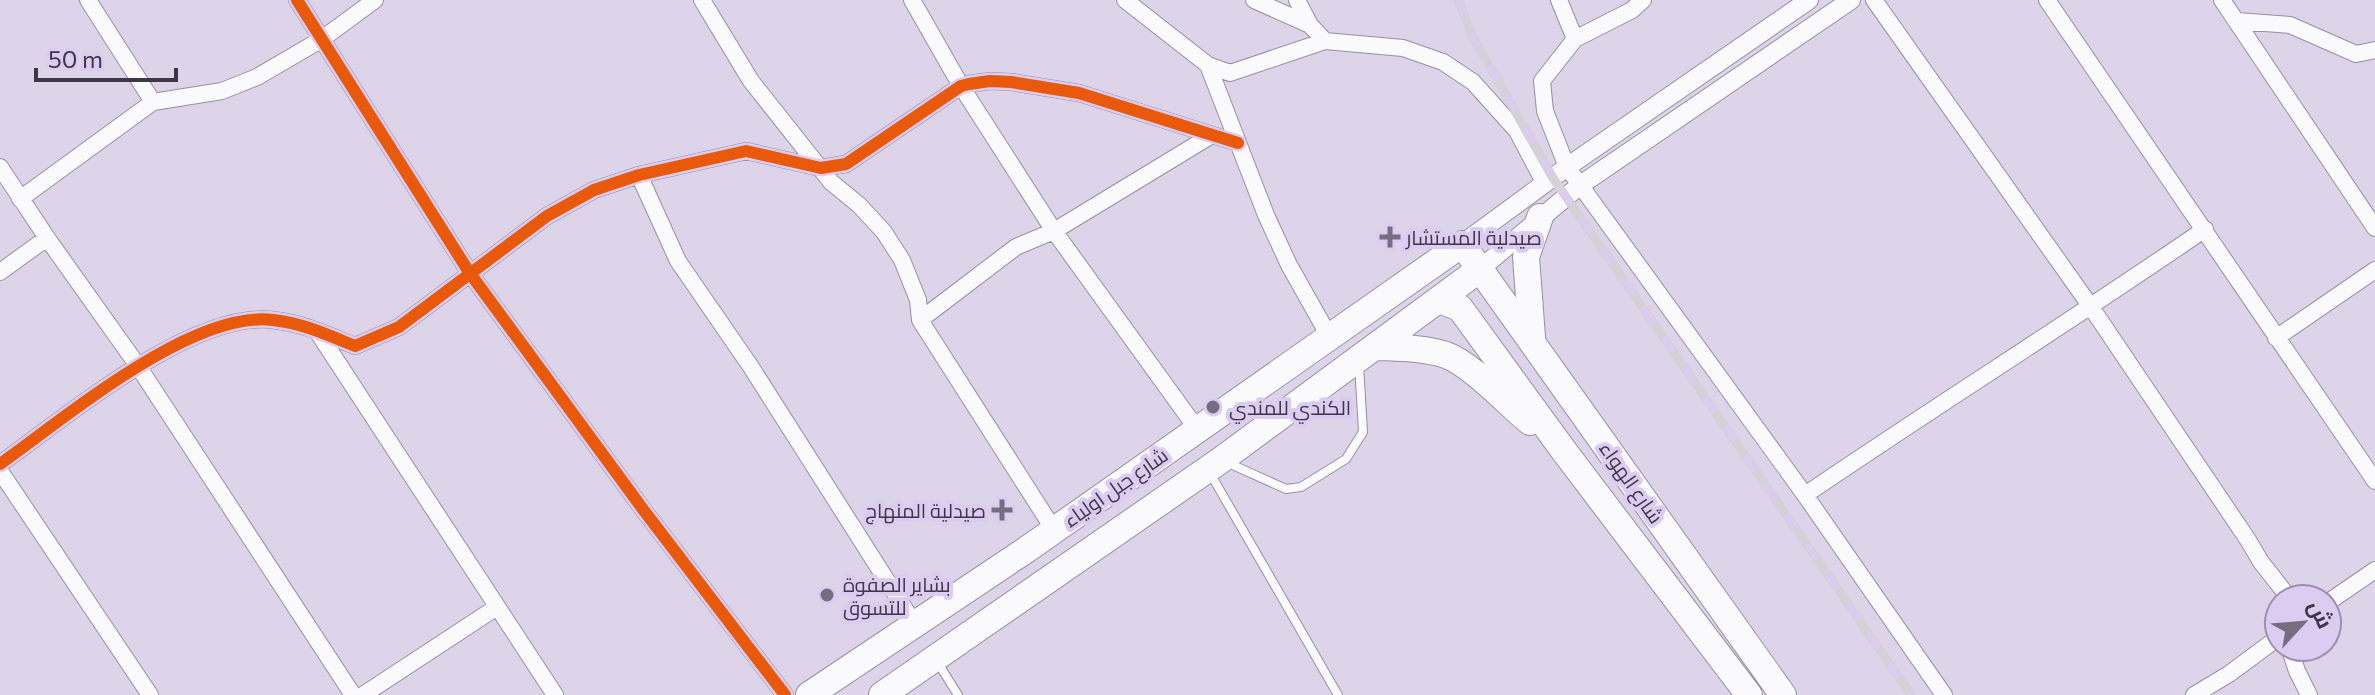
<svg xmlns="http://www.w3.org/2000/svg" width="2375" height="695" viewBox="0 0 2375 695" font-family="Commissioner,Cairo,sans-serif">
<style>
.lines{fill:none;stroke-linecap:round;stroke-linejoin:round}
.service-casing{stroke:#968f9f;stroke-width:10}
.minor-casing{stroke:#968f9f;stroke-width:18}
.tertiary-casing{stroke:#968f9f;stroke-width:20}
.trunk-casing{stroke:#968f9f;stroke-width:28}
.service{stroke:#faf9fc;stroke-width:8}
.minor{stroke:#faf9fc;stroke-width:16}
.tertiary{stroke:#faf9fc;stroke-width:18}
.trunk{stroke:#faf9fc;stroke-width:26}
.rail-casing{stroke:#d4d1d7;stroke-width:9}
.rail{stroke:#dcccf2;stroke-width:6;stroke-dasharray:18;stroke-linecap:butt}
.cycleway-casing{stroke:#dcccf2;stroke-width:17}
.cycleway{stroke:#e8590c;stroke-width:12}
.poi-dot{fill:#766e80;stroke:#dcccf2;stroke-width:3}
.labels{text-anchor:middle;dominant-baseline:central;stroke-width:8;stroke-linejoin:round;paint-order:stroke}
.poi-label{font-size:20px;fill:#3e3747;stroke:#dcccf2;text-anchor:start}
.street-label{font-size:20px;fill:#3e3747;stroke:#dcccf2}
</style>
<rect width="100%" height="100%" fill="#ddd4ea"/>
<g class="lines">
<!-- service casing -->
<g class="service-casing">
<path id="service" d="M1226,462l60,27 15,-2 45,-28 17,-27 -4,-68
M1210,473l128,222
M938,663l20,32"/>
</g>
<!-- minor casing -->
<g class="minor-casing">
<path id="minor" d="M88,0l65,102
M297,0l172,272 176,240 140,183
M702,0l49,81 80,101 28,23 25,27 18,28 16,40 2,20 134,210
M912,0l49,86 93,145 143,198
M1125,0l83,65 22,8 95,-32
M1254,0l56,25 15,16 78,7 40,14 30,20 44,49 28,53
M1297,0l13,25
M1559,0l16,39 -33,42 3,30 22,56 238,328 139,200
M1874,0l217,307 157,233 13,22 29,37
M2047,0l328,481
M2222,0l153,228
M2237,21l53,4 66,29 19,-4
M1575,39l57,-29 11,-10
M1208,65l58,150 23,50 40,71
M0,167l47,71 91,128 215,329
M639,175l39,86 73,106 164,258
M20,199l133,-97 69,-11 35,-14 65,-38 53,-39
M0,272l47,-34
M920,320l96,-73 38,-16 158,-96
M317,331l238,364
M2276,338l99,-68
M0,464c65,-46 192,-154 273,-144 29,3 55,15 82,26l44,-19 148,-111 47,-26 45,-15 107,-24 75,17 25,-4 115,-78 8,-2 21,-3 21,1 68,11 159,50
M0,471l150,224
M1805,495c132,-90 268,-175 400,-266
M2327,603l48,-33
M2289,647l8,24 12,24
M363,695l134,-88
M2194,695l35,-21 50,-37"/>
</g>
<!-- tertiary casing -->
<g class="tertiary-casing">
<path id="tertiary" d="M1462,244l105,-77 242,-167
M1480,269l99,-83 272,-186"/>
</g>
<!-- trunk casing -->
<g class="trunk-casing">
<path id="trunk" d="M1439,300l21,8 104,143 185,244
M1532,337l-6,-80 14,-40
M1378,347c23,1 46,1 68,8 25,9 62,49 84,67
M809,695l217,-145 436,-306 321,451
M882,695l339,-235 259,-191"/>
</g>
<!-- service -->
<use href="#service" class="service"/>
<!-- minor -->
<use href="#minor" class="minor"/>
<!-- tertiary -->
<use href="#tertiary" class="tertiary"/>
<!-- trunk -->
<use href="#trunk" class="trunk"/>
<!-- rail casing -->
<g class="rail-casing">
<path id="rail" d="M1458,0l15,37 80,141 358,517"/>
</g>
<!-- rail -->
<use href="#rail" class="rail"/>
<!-- cycleway casing -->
<g class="cycleway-casing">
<path id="cycleway" d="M297,0l172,272 176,240 140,183
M0,464c65,-46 192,-154 273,-144 29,3 55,15 82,26l44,-19 148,-111 47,-26 45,-15 107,-24 75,17 25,-4 115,-78 8,-2 21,-3 21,1 68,11 159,50"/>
</g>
<!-- cycleway -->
<use href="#cycleway" class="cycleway"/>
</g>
<!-- markers -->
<g class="poi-dot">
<path d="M1386 225h8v8h8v8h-8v8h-8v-8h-8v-8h8z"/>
<circle cx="1213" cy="407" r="8"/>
<path d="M998 498h8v8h8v8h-8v8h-8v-8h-8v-8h8z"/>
<circle cx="827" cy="595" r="8"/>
</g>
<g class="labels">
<!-- poi labels -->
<g class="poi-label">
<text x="1406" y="237">صيدلية المستشار</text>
<text x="1229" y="407">الكندي للمندي</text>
<text x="986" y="510" text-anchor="end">صيدلية المنهاج</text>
<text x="843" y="584">بشاير الصفوة<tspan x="843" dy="23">للتسوق</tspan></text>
</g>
<!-- street labels -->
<g class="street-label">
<text transform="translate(1632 482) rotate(55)">شارع الهواء</text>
<text transform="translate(1115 487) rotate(-35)">شارع جبل اولياء</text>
</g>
</g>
<!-- north arrow -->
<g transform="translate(2303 623) rotate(64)"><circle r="38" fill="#dcccf2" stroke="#9d90ae" stroke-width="2"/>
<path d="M0-6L14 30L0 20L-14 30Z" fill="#766e80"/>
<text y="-12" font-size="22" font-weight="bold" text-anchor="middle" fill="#3e3747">ش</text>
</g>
<!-- scale -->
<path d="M36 68v12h140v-12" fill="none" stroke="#3e3747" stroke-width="4"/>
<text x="48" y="68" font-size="24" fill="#3e3747" stroke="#dcccf2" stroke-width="6" paint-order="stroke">50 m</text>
</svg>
